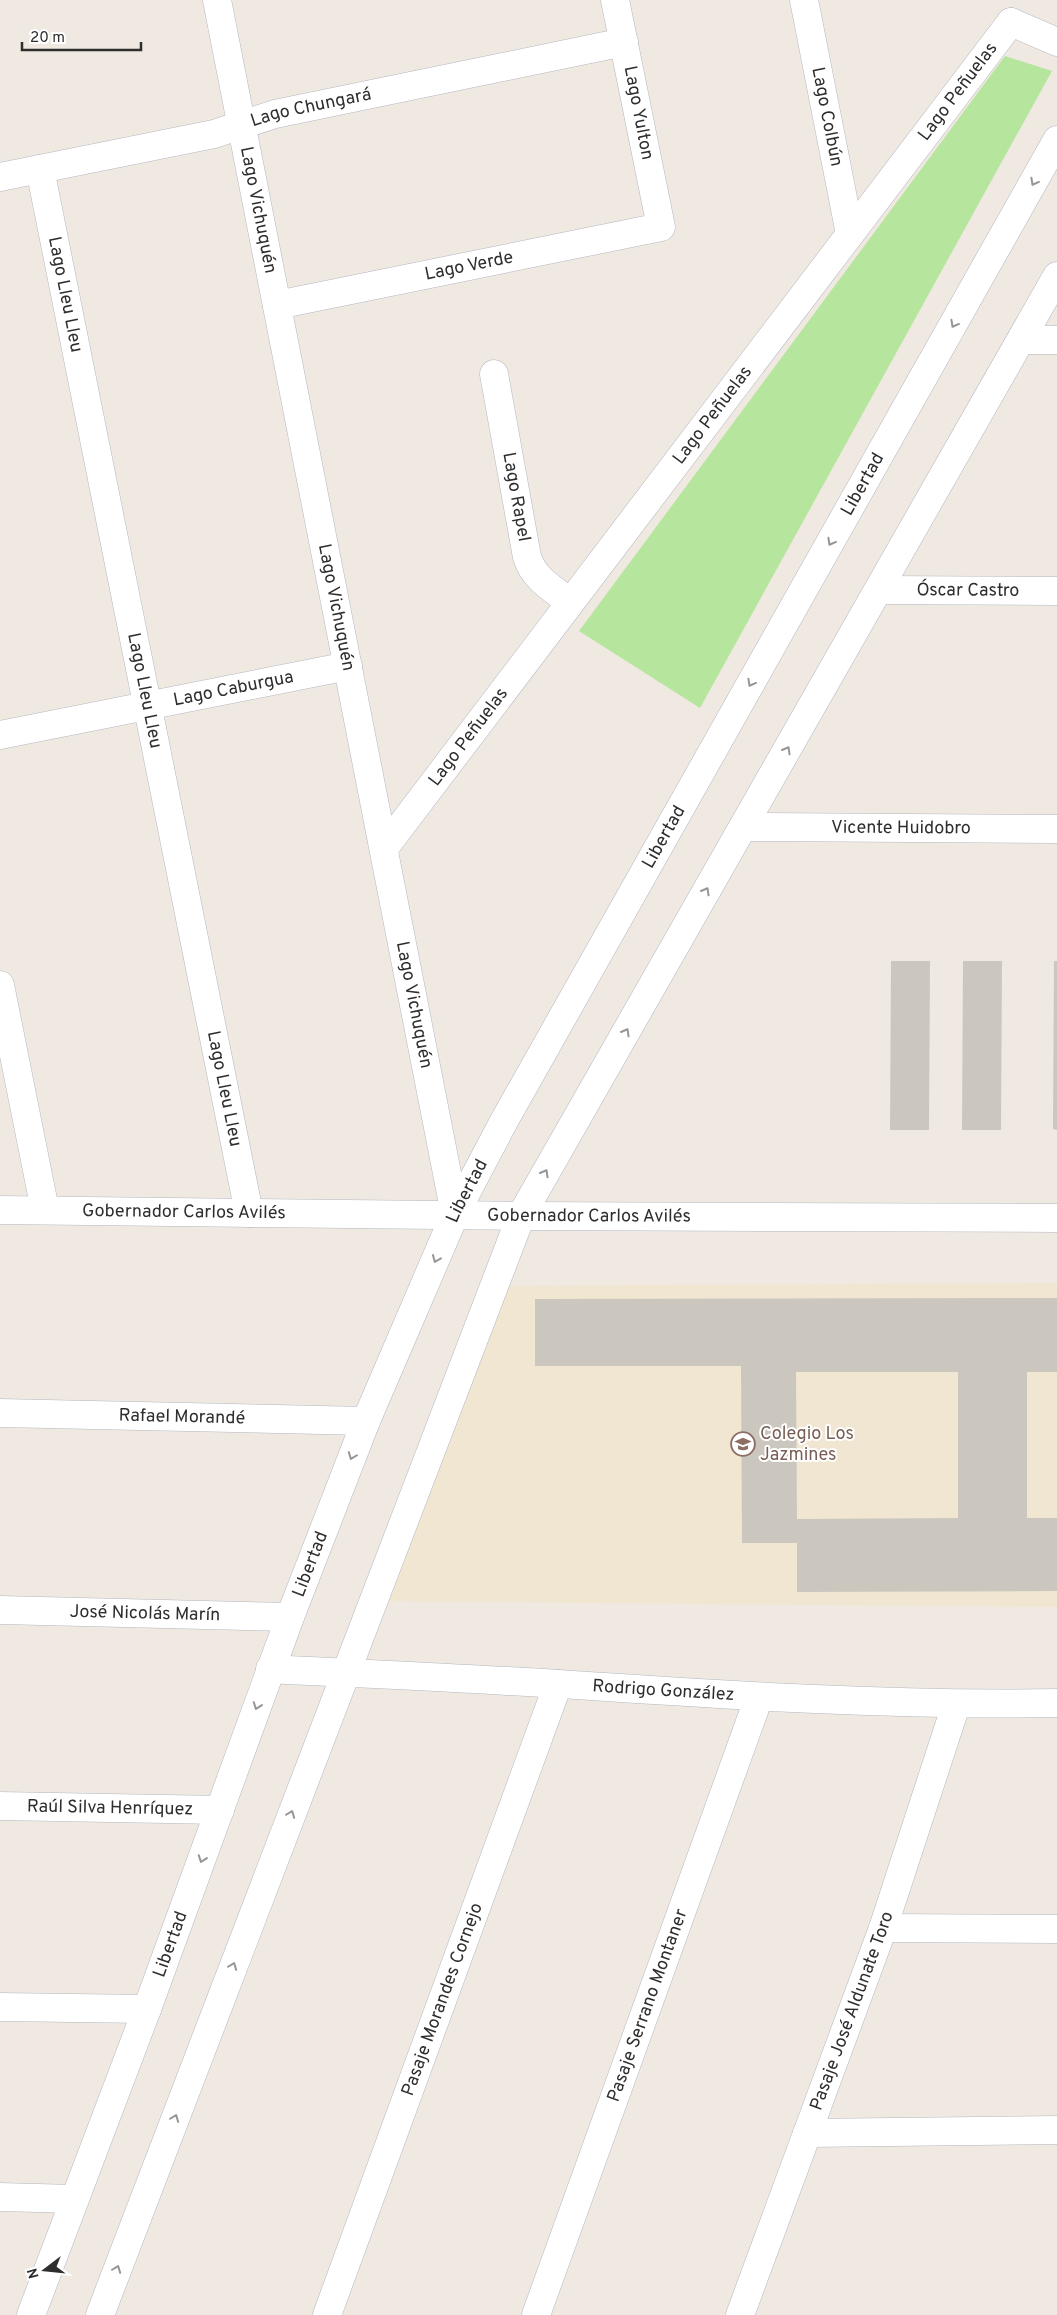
<svg xmlns="http://www.w3.org/2000/svg" width="1057" height="2315" viewBox="0 0 1057 2315" font-family="Overpass,sans-serif">
<style>
.education{fill:#f0e6d1}
.green{fill:#b6e59e}
.building{fill:#cbc7bf;fill-rule:evenodd}
.lines{fill:none;stroke-linecap:round;stroke-linejoin:round}
.minor-casing{stroke:#b4b7c1;stroke-width:29}
.minor{stroke:#fff;stroke-width:28}
.oneway{stroke:#969696}
.labels{text-anchor:middle;dominant-baseline:central;stroke-width:4;stroke-linejoin:round;paint-order:stroke}
.street-label{font-size:18px;fill:#2e2e2e;stroke:#fff}
.education-label{font-size:18px;fill:#785e54;stroke:#fff;text-anchor:start}
</style>
<rect width="100%" height="100%" fill="#efe9e1"/>
<!-- education -->
<path class="education" d="M1057,1283v324l-682,-6 109,-315z"/>
<!-- green -->
<path class="green" d="M1005,56l47,15 -352,637 -121,-77z"/>
<!-- building -->
<path class="building" d="M891,961h39l-1,169h-39z
M963,961h39l-1,169h-39z
M1054,961h3v169l-4,-1z
M1057,1298v74h-30v146h30v73l-260,1v-49h-55l-1,-177h-206v-67zM796,1372h162v146l-161,1z"/>
<g class="lines">
<!-- minor casing -->
<g class="minor-casing">
<g id="minor">
<path id="s1" d="M217,0l238,1214"/>
<path id="s2" d="M804,0l46,234"/>
<path d="M1011,22l46,20"/>
<path id="s3" d="M40,169l209,1044"/>
<path id="s4" d="M0,177l214,-43 61,-20 349,-72"/>
<path id="s5" d="M277,305l384,-78 -46,-227"/>
<path d="M1022,340h35"/>
<path id="s6" d="M494,374l33,183c7,22 26,32 43,45"/>
<path id="s7" d="M879,590l178,1"/>
<path id="s8" d="M0,735l348,-69"/>
<path id="s9" d="M743,827l314,2"/>
<path id="s10" d="M385,847l626,-825"/>
<path d="M0,985l45,225"/>
<path id="s11" d="M0,1210l521,6 536,2"/>
<path id="s12" d="M0,1413l366,8"/>
<path id="s13" d="M0,1610l290,7"/>
<path id="s14" d="M270,1669c97,5 193,9 289,15 166,11 331,22 498,19"/>
<path id="s15" d="M0,1806l220,4"/>
<path d="M883,1928l174,1"/>
<path d="M0,2007l147,2"/>
<path d="M807,2133l250,-3"/>
<path d="M0,2197l74,2"/>
<path id="s16" d="M31,2315l116,-306 143,-392 76,-196 89,-207 49,-93 553,-981"/>
<path d="M100,2315l421,-1099 536,-940"/>
<path id="s17" d="M327,2315l231,-631"/>
<path id="s18" d="M536,2315l223,-618"/>
<path id="s19" d="M740,2315l143,-387 73,-223"/>
</g>
</g>
<!-- minor -->
<use href="#minor" class="minor"/>
</g>
<!-- one-way arrows -->
<defs><path id="oneway-chevron" d="M-2-3.5L2.5 0L-2 3.5" fill="none" stroke-width="1.6" stroke-linecap="round" stroke-linejoin="round" transform="scale(1.25)"/></defs>
<g class="oneway">
<use href="#oneway-chevron" transform="translate(1034 182) rotate(119)"/>
<use href="#oneway-chevron" transform="translate(954 324) rotate(119)"/>
<use href="#oneway-chevron" transform="translate(831 542) rotate(119)"/>
<use href="#oneway-chevron" transform="translate(751 683) rotate(119)"/>
<use href="#oneway-chevron" transform="translate(787 750) rotate(-60)"/>
<use href="#oneway-chevron" transform="translate(706 891) rotate(-60)"/>
<use href="#oneway-chevron" transform="translate(626 1032) rotate(-60)"/>
<use href="#oneway-chevron" transform="translate(545 1173) rotate(-60)"/>
<use href="#oneway-chevron" transform="translate(436 1259) rotate(113)"/>
<use href="#oneway-chevron" transform="translate(352 1456) rotate(111)"/>
<use href="#oneway-chevron" transform="translate(257 1706) rotate(110)"/>
<use href="#oneway-chevron" transform="translate(291 1814) rotate(-69)"/>
<use href="#oneway-chevron" transform="translate(202 1859) rotate(110)"/>
<use href="#oneway-chevron" transform="translate(233 1966) rotate(-69)"/>
<use href="#oneway-chevron" transform="translate(175 2118) rotate(-69)"/>
<use href="#oneway-chevron" transform="translate(117 2269) rotate(-69)"/>
</g>
<!-- icons -->
<defs>
<g id="school-ring" transform="scale(1.25)"><circle r="9.5" fill="#fff" stroke="#8d6e63" stroke-width="1.5"/><path d="M0-5L7-2L0 1L-7-2ZM-4 1L0 2.5L4 1V4Q0 6-4 4Z" fill="#8d6e63"/></g>
</defs>
<g fill-rule="evenodd">
<use href="#school-ring" x="743" y="1444"/>
</g>
<g class="labels">
<!-- street labels -->
<g class="street-label">
<text stroke="none"><textPath href="#s10" startOffset="948">Lago Peñuelas</textPath></text>
<text stroke="none"><textPath href="#s4" startOffset="319">Lago Chungará</textPath></text>
<text transform="translate(638 113) rotate(79)">Lago Yulton</text>
<text stroke="none"><textPath href="#s2" startOffset="119">Lago Colbún</textPath></text>
<text stroke="none"><textPath href="#s1" startOffset="214">Lago Vichuquén</textPath></text>
<text stroke="none"><textPath href="#s5" startOffset="196">Lago Verde</textPath></text>
<text stroke="none"><textPath href="#s3" startOffset="128">Lago Lleu Lleu</textPath></text>
<text stroke="none"><textPath href="#s10" startOffset="542">Lago Peñuelas</textPath></text>
<text stroke="none"><textPath href="#s16" startOffset="2016">Libertad</textPath></text>
<text stroke="none"><textPath href="#s6" startOffset="125">Lago Rapel</textPath></text>
<text stroke="none"><textPath href="#s7" startOffset="89">Óscar Castro</textPath></text>
<text stroke="none"><textPath href="#s1" startOffset="619">Lago Vichuquén</textPath></text>
<text stroke="none"><textPath href="#s8" startOffset="238">Lago Caburgua</textPath></text>
<text stroke="none"><textPath href="#s3" startOffset="532">Lago Lleu Lleu</textPath></text>
<text stroke="none"><textPath href="#s10" startOffset="138">Lago Peñuelas</textPath></text>
<text stroke="none"><textPath href="#s9" startOffset="158">Vicente Huidobro</textPath></text>
<text stroke="none"><textPath href="#s16" startOffset="1611">Libertad</textPath></text>
<text stroke="none"><textPath href="#s1" startOffset="1024">Lago Vichuquén</textPath></text>
<text stroke="none"><textPath href="#s3" startOffset="938">Lago Lleu Lleu</textPath></text>
<text stroke="none"><textPath href="#s16" startOffset="1206">Libertad</textPath></text>
<text stroke="none"><textPath href="#s11" startOffset="184">Gobernador Carlos Avilés</textPath></text>
<text stroke="none"><textPath href="#s11" startOffset="589">Gobernador Carlos Avilés</textPath></text>
<text stroke="none"><textPath href="#s12" startOffset="182">Rafael Morandé</textPath></text>
<text stroke="none"><textPath href="#s16" startOffset="801">Libertad</textPath></text>
<text stroke="none"><textPath href="#s13" startOffset="145">José Nicolás Marín</textPath></text>
<text stroke="none"><textPath href="#s14" startOffset="394">Rodrigo González</textPath></text>
<text stroke="none"><textPath href="#s15" startOffset="110">Raúl Silva Henríquez</textPath></text>
<text stroke="none"><textPath href="#s16" startOffset="396">Libertad</textPath></text>
<text stroke="none"><textPath href="#s17" startOffset="336">Pasaje Morandes Cornejo</textPath></text>
<text stroke="none"><textPath href="#s18" startOffset="329">Pasaje Serrano Montaner</textPath></text>
<text stroke="none"><textPath href="#s19" startOffset="324">Pasaje José Aldunate Toro</textPath></text>
</g>
<!-- education labels -->
<g class="education-label">
<text x="760" y="1434">Colegio Los<tspan x="760" dy="21">Jazmines</tspan></text>
</g>
</g>
<!-- north arrow -->
<g transform="translate(45 2270) rotate(254)" stroke="#ffffff" stroke-width="4" paint-order="stroke">
<path d="M0-4L9 19L0 12L-9 19Z" fill="#2e2e2e"/>
<text y="-8" font-size="14" font-weight="bold" text-anchor="middle" fill="#2e2e2e">N</text>
</g>
<!-- scale -->
<path d="M22 42v8h119v-8" fill="none" stroke="#2e2e2e" stroke-width="2.5"/>
<text x="30" y="42" font-size="15" fill="#2e2e2e" stroke="#ffffff" stroke-width="4" paint-order="stroke">20 m</text>
</svg>
